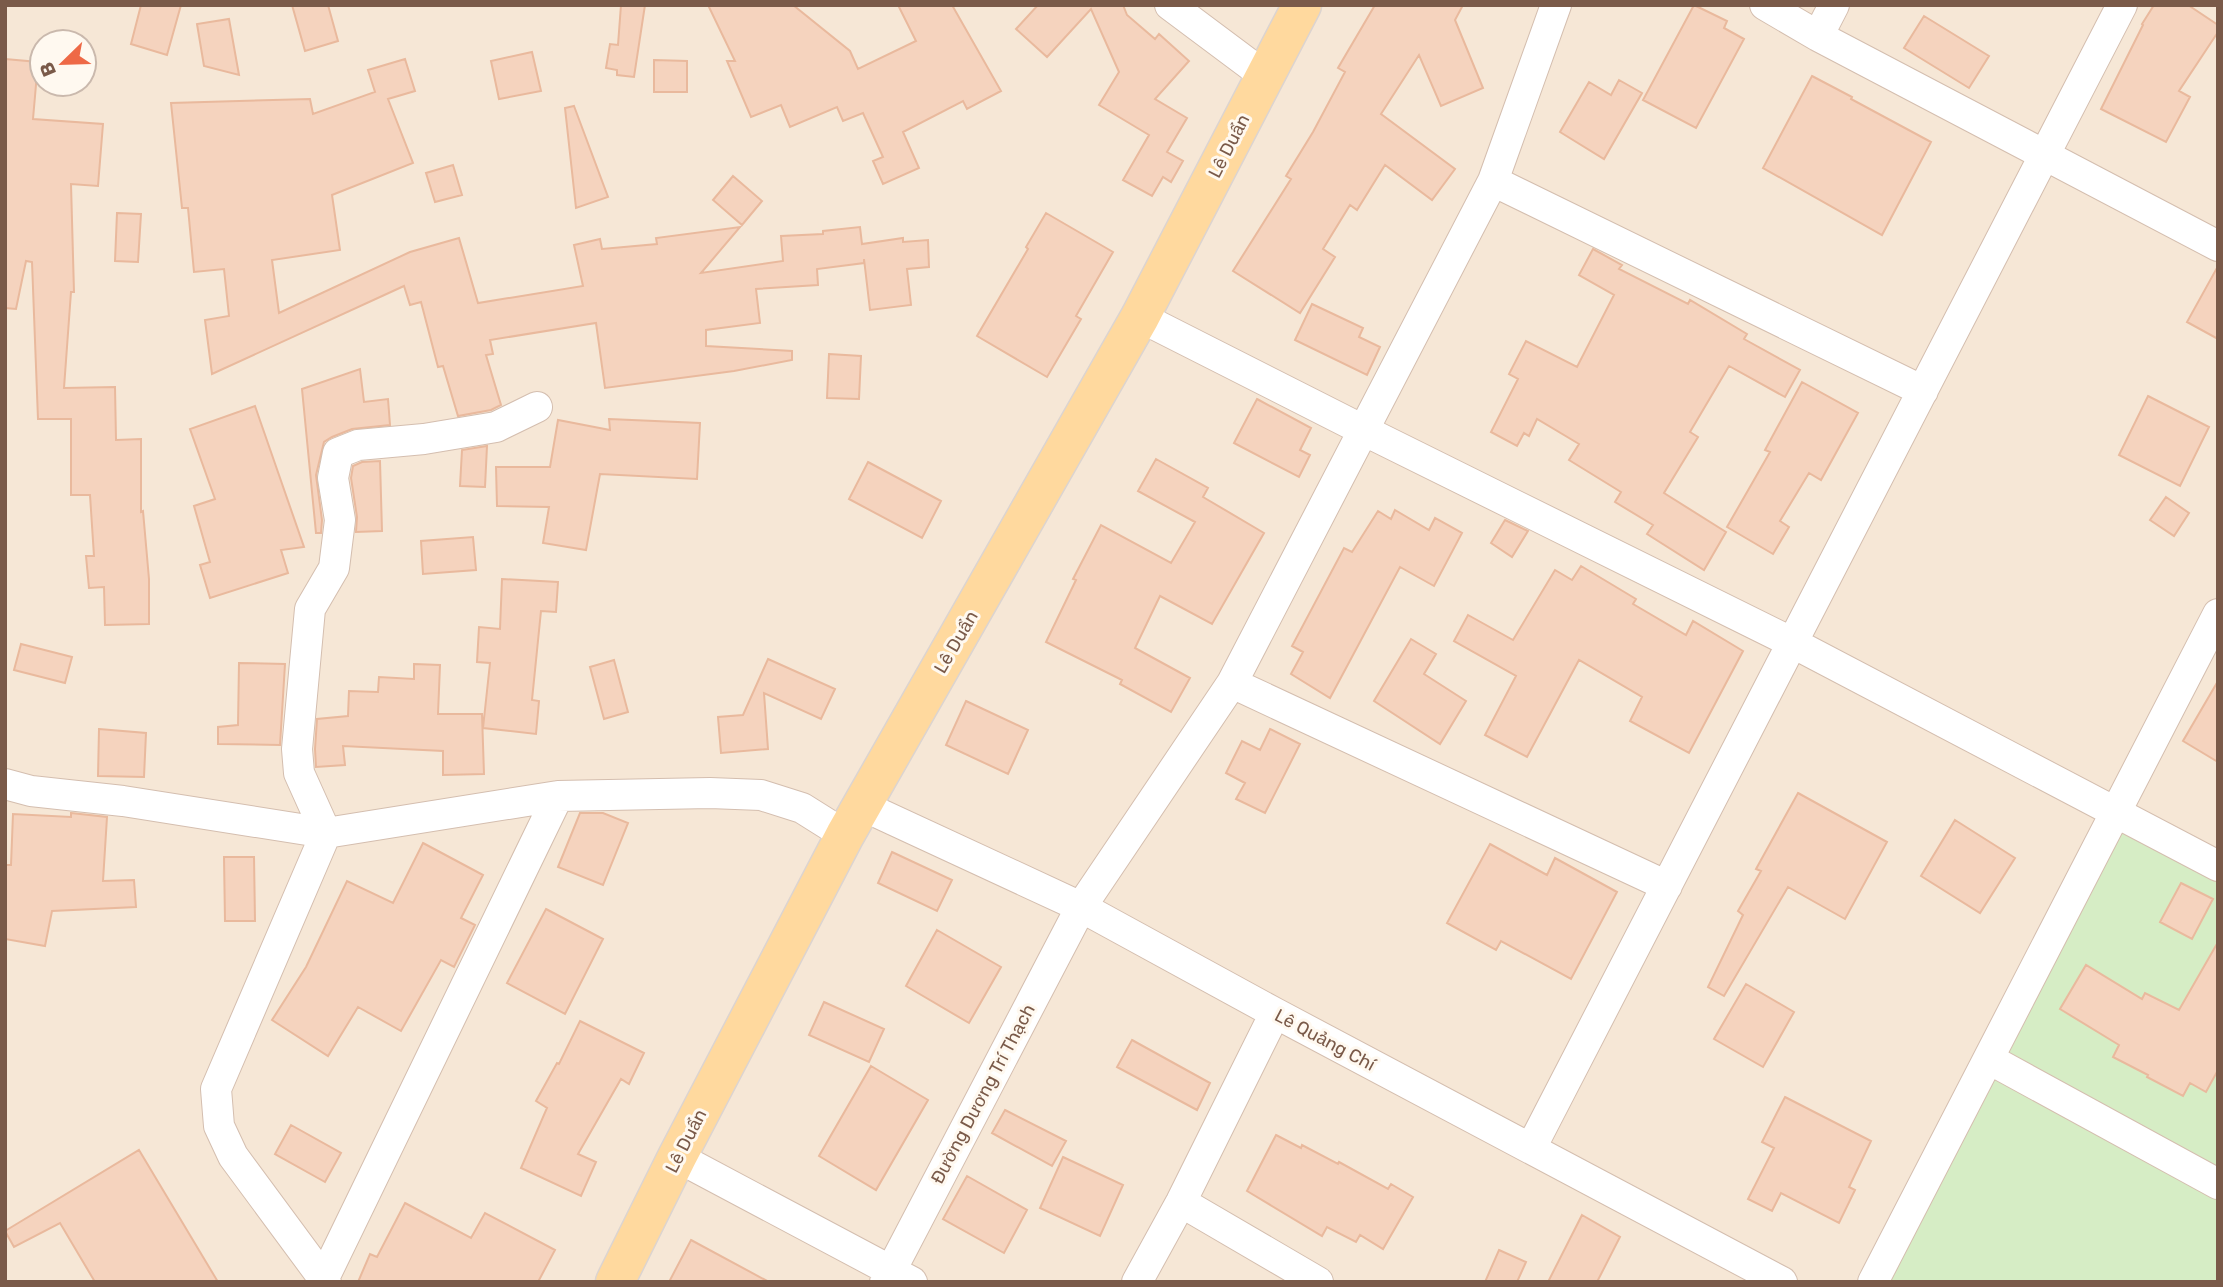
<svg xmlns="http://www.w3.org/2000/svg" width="2223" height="1287" viewBox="0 0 2223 1287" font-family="Rubik,sans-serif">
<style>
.residential{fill:#f6e7d6;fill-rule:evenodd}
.grass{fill:#d6edc5}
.building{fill:#f5d3be;stroke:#e9b99d;stroke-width:2}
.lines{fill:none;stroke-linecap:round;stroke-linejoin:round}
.minor-casing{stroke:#d4beaf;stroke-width:32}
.major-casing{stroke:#dcd4d0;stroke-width:41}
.minor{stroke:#fff;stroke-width:30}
.major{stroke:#ffd99e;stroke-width:38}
.labels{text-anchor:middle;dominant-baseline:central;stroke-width:6;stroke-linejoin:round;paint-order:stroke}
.street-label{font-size:18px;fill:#7a5a49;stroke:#fff9f0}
</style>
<rect width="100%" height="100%" fill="#fef5e8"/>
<!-- residential -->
<path class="residential" d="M5,5h2213v1277h-2213zM42,42h42v42h-42z"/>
<!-- grass -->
<path class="grass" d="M2125,818l93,50v316l-219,-120z
M1993,1073l225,117v92h-333z"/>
<!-- building -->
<path class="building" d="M141,5h40l-14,50 -36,-11z
M292,5h36l10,36 -33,10z
M621,5h24l-11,72 -17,-2v-5l-11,-2 4,-24 8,1z
M708,5h85l57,46 8,18 58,-28 -18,-36h54l49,86 -34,18 -4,-8 -60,31 16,36 -36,16 -10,-23 10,-4 -20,-44 -20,8 -6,-14 -47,20 -9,-22 -30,12 -24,-56h8z
M1038,5h85l4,10 28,24 4,-5 30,27 -34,38 32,19 -20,34 16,9 -12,21 -8,-5 -11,19 -29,-16 26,-45 -50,-30 20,-33 -28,-63 -44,48 -31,-28z
M1375,5h88l-8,15 28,68 -42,18 -22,-51 -38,59 74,55 -23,31 -47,-35 -28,45 -7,-5 -27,44 12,8 -35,56 -67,-42 58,-92 -5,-3 27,-44 32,-60 -7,-4z
M1694,5l33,16 -3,7 20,11 -48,89 -53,-28z
M2154,5h34l30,20v7l-39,59 11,6 -24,45 -65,-33 42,-84 -1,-1z
M1924,16l65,40 -20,32 -65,-40z
M229,19l10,56 -35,-9 -7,-42z
M532,52l9,39 -42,8 -8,-38z
M5,59l33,3 -5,57 70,5 -5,62 -27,-2 3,108h-3l-7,96 51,-1 1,53 25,-1v73l2,-1 6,68v45l-44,1 -1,-38 -15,1 -3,-32h8l-4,-61h-19v-76h-33l-6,-157 -6,-1 -10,48 -11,-1z
M405,59l10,32 -27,8 25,64 -81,32 8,55 -68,10 7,53 131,-61 49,-14 19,65 105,-17 -9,-41 26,-6 2,10 55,-5 -1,-6 84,-11 -39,46 82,-12 -2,-25 42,-2v-3l37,-4 2,17 41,-6v4l25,-2 1,27 -22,2 4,36 -41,5 -6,-51v4l-47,6 1,16 -62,4 4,34 -54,7v16l86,5v9l-58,11 -129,17 -9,-65 -106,17 3,14 -7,1 15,50 -10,5 -33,6 -15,-50 -5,1 -17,-65 -11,3 -6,-19 -192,88 -7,-54 24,-4 -5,-47 -30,3 -6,-64h-6l-11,-105 139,-4 3,15 62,-22 -7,-22z
M654,60l33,1v31h-33z
M1812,76l40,21 -1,2 80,43 -49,93 -119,-67z
M1619,80l23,13 -38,66 -44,-27 29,-50 22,13z
M574,106l34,91 -32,11 -11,-100z
M453,165l9,30 -27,7 -9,-29z
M733,176l29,25 -20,24 -29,-25z
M117,213l24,1 -3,48 -23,-1z
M1046,213l67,39 -37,64 5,3 -34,58 -70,-41 51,-87 -2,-2z
M1593,249l29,16 -3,4 69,35 2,-4 57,34 -3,5 56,31 -15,27 -56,-31 -39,66 8,5 -34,56 62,39 -22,38 -57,-36 6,-9 -38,-23 6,-10 -52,-32 10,-16 -42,-25 -8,17 -5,-3 -7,13 -26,-14 27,-53 -9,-5 17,-33 51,26 37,-72 -35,-20z
M2218,266v73l-31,-17z
M1312,304l51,24 -4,9 21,10 -13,28 -72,-35z
M829,354l32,2 -2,43 -32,-1z
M360,369l4,33 24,-3 2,26 -38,4 -20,8 -8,5 -8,33 6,45 -1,13h-5l-14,-144z
M1802,382l56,31 -37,67 -12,-7 -29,48 9,6 -16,27 -46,-27 43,-75 -5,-2z
M2148,396l61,31 -29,59 -61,-31z
M1257,399l54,29 -11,22 10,5 -11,22 -65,-34z
M255,406l49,141 -23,3 7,23 -78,25 -10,-33 10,-3 -16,-56 21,-7 -25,-70z
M609,419l91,4 -3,56 -97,-5 -14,76 -43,-7 6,-36 -52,-1 -1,-39h54l8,-47 52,10z
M487,446l-2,41 -25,-1 2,-36z
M1156,459l52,29 -5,9 61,36 -52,91 -52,-28 -25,52 55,30 -19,34 -51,-28 2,-4 -76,-38 30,-62 -3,-1 28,-54 70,38 24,-41 -57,-31z
M380,461l2,70 -26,1 1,-15 -6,-39 2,-12 9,-4z
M868,462l73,39 -19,37 -73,-39z
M2166,497l23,16 -15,23 -24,-16z
M1395,510l34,20 6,-12 27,15 -28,53 -34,-19 -70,131 -39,-24 12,-22 -11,-6 52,-98 8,4 26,-41 13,8z
M1505,520l23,11 -16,26 -21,-14z
M473,537l3,33 -53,4 -2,-33z
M1581,566l55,33 -3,5 53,31 7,-14 50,30 -54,102 -59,-32 12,-24 -63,-37 -52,97 -42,-22 31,-59 -62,-35 14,-26 45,25 42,-70 17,10z
M502,579l56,3 -2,30 -15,-1 -9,89 7,1 -3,33 -53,-6 7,-65 -13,-1 2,-35 21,2z
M1411,639l25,15 -12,20 42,27 -26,43 -66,-43z
M21,644l51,13 -7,26 -51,-13z
M768,659l67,30 -14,30 -57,-26 4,56 -47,4 -3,-36 25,-2z
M614,660l14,52 -24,7 -14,-52z
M239,663l46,1 -5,81 -62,-1v-17l20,-2z
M414,664l26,1 -2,49h44l2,60 -41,1v-24l-100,-5 2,19 -29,2 -1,-18 2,-30 31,-3 1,-25 29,1 1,-15 35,2z
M2218,681v81l-35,-21z
M966,701l62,29 -20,44 -62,-29z
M99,729l47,4 -2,44 -46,-1z
M1270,729l30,15 -35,69 -29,-14 9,-16 -19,-10 16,-32 18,9z
M1798,793l89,49 -42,77 -57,-32 -64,109 -16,-9 35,-72 -5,-4 23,-40 -5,-2z
M71,813l36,4 -4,64 31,-1 2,27 -84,4 -7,35 -40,-7v-74h6l2,-51 58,3z
M580,813h23l25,10 -25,62 -45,-18z
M1955,820l60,38 -35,55 -59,-37z
M423,843l60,32 -22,43 14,7 -21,42 -13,-7 -40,71 -43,-24 -30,49 -56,-36 34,-53 41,-86 46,22z
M1490,844l57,31 8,-17 62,34 -46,87 -70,-38 -5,9 -49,-27z
M892,852l60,28 -15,31 -59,-28z
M224,857h30l1,64h-30z
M2181,883l32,16 -21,40 -32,-17z
M546,909l57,30 -38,75 -58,-31z
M937,930l64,37 -32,56 -63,-37z
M2218,942v128l-12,22 -16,-9 -7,13 -36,-19 1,-2 -35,-18 6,-12 -59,-36 26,-44 56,34 3,-6 34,17z
M1746,984l48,28 -31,55 -49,-28z
M824,1002l60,27 -15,33 -60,-27z
M580,1021l64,32 -15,31 -8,-5 -43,75 18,8 -15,34 -60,-28 26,-60 -11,-7 21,-38 2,1z
M1132,1040l78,43 -13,27 -80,-43z
M871,1066l57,34 -52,90 -57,-34z
M1785,1097l86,44 -22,46 6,3 -16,33 -58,-30 -9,18 -24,-12 26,-51 -12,-6z
M1005,1110l61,31 -14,25 -60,-33z
M291,1125l50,28 -16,29 -50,-28z
M1276,1135l25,13 1,-3 36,19 1,-2 49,27 3,-5 22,13 -30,52 -23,-14 -4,7 -29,-15 -5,9 -75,-45z
M139,1150l79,132h-123l-35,-59 -46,24 -9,-16z
M1063,1157l60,28 -23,51 -60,-28z
M967,1176l60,34 -23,43 -61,-34z
M405,1203l66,35 14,-25 70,37 -17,32h-180l12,-28 7,3z
M1582,1215l38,22 -23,45h-49z
M691,1240l78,42h-100z
M1499,1250l27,12 -9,20h-32z"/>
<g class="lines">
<!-- minor casing -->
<g class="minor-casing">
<path id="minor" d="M1170,5l95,71
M1765,5l53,31 400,210
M1818,36l16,-31
M1493,181l430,210
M1140,317l223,113 430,213 425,223
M1232,683l435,203
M5,784l26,7 92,10 203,32 232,-37 152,-3 51,2 41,13 43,27
M863,806l218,101 194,106 507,269
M1989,1059l229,125
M1531,1148l591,-1143
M677,1157l235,125
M1181,1202l137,80
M324,1278l234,-482
M326,1282l-93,-126 -14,-30 -3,-37 110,-256 -27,-60 -2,-24 13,-140 24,-41 6,-48 -7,-42 5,-25 20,-8 66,-6 72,-12 41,-20
M885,1282l196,-375 151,-224 261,-502 63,-176
M1137,1282l44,-80 94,-189
M1873,1282l345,-668"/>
</g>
<!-- major casing -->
<g class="major-casing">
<path id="major" d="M615,1282l62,-125 168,-322 295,-518 162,-312"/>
</g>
<!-- minor -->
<use href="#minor" class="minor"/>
<!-- major -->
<use href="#major" class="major"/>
</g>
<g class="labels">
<!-- street labels -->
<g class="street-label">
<text transform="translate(1229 146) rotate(-63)">Lê Duẩn</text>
<text transform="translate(956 642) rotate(-60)">Lê Duẩn</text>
<text transform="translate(1325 1040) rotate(28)">Lê Quảng Chí</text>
<text transform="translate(983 1094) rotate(-62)">Đường Dương Trí Thạch</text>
<text transform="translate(686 1141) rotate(-63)">Lê Duẩn</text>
</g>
</g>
<!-- border -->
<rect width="2223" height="1287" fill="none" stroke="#7a5a49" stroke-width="14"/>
<!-- north arrow -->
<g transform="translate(63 63) rotate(247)"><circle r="33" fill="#fff9f0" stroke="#cab9ad" stroke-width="2"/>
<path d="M0-5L12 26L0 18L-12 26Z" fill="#ee6946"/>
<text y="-10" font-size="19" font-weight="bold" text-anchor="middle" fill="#7a5a49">B</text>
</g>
</svg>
